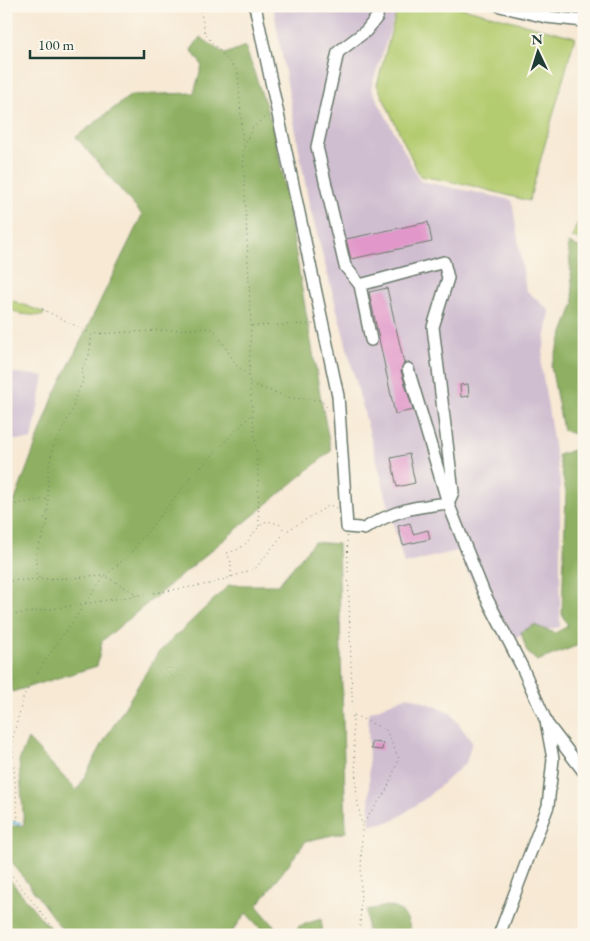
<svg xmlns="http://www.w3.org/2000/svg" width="590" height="941" viewBox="0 0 590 941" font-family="'EB Garamond',serif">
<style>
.industrial{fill:#cfbdd0}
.green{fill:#b4cc70;stroke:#6a8452}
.forest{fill:#8fb062;stroke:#57764b}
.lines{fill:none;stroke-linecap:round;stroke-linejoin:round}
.stream{stroke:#65bce2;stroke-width:2.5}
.building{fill:#e197c9}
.minor-casing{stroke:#6b796c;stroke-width:14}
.path{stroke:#6b796c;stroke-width:1;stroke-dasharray:1 4;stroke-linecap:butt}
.minor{stroke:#fff;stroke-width:11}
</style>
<rect width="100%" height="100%" fill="#fbf7ec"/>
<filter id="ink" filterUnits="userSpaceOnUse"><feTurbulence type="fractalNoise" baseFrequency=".02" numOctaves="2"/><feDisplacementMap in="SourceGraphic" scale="10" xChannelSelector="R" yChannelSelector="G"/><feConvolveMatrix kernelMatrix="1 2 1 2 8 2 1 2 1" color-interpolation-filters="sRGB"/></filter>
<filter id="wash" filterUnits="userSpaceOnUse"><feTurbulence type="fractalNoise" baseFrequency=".0096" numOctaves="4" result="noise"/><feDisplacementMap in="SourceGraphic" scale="20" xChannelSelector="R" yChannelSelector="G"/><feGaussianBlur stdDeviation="1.12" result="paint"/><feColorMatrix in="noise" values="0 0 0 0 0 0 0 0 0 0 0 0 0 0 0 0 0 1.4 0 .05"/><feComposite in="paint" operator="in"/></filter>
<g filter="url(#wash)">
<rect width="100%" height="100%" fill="#f7e9d4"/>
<!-- industrial -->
<path class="industrial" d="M273,6h125l-27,82 49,93 92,19 14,90 24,21 -9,54 19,117v145l-58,13 -45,-89 -53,13 -95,-360z
M6,372l38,4 -12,64h-26z
M408,696l42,16 22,30 -6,21 -40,35 -33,23 -23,4 -2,-112z"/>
<!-- green -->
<path class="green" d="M398,6h57l120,31 -46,164 -60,-16 -49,-9 -43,-91z
M584,207v34l-12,-4z
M6,298l39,15 -3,3 -22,-2 -14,-7z"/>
<!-- forest -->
<path class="forest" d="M200,37l25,17 20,-8 30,86 46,268 10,51 -229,190 -5,25 -85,26 -6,-73v-95l47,-126 89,-183 -66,-78 55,-42 63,-2 8,-28 -11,-15z
M568,243l16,6v189l-21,-8 -12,-64 23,-63z
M580,448l4,2v193l-47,18 -10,-9 -6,-20 13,-7 21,8 13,-7 -6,-12 4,-122 -8,-37z
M314,542l24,2 8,288 -40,9 -49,65 25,29h-15l-21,-22 -16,22h-164l-60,-81v-27l18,-2 -5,-64 9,-22 49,52 27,-50 54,-88 71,-68h49z
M6,875l49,60h-49z
M387,906c17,3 22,12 24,29h-44v-25z
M321,919l2,16h-28l4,-9z"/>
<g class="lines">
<!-- stream -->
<path class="stream" d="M6,823h14"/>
</g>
<g id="blocks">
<!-- building -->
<path class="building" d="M428,222l4,20 -81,17 -5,-20z
M387,288l17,75 -3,8 12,39 -18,4 -26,-122z
M468,384l1,12 -8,1 -1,-12z
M409,454l6,29 -18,4 -6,-29z
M410,523l3,11 15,-4 2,9 -27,6 -5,-19z
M372,742l11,1 -1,7 -11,-1z"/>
</g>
</g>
<g filter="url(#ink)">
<use href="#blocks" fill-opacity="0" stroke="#6b796c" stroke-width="1"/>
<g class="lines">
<!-- minor casing -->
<g class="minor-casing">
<path id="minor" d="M255,6l83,390 9,131 12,1
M500,6l46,11 38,4
M360,285l84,-23 4,16 -15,49 20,165 -5,11
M371,340l-11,-55 -15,-19 -28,-119 21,-95 28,-21 11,-14 1,-11
M408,369l40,134 36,90 38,74 24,54 7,38 -5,47 -49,129
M364,529c30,-19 50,-22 84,-26
M548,725l36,47"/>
</g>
<!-- path -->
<path class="path" d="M200,6l5,28 33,38 5,76
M42,309l50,25 118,-6 7,5 19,32 13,11
M252,326l61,-2
M251,384l40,14 30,2 8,10
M6,506l41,-7
M47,513l-3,6 4,2
M259,526l-1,-54 -9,-95 2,-51 -8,-177 9,-21 15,-13
M347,536l6,190 4,73 5,27 -2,109
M231,577v-15l-4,-9c26,-6 21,-21 40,-32l12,3 6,7
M39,578l-3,-6v-19l12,-31v-50l4,-23 21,-40 1,-9 9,-19 -1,-11 7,-15 3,-21
M6,581l99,-5 24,-21 62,-78 60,-62
M6,616l204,-32 45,-15 30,-37 45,-27 6,3
M354,715l32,15 13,29 -13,32 -24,34
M6,821l12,-1 -6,-79 12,-46 24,-39 57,-80 33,19
M6,868l53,67"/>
<!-- minor -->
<use href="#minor" class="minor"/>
</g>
</g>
<!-- margin -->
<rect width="590" height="941" fill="none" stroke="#fbf7ec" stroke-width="25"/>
<!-- north arrow -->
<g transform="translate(538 52) rotate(356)" stroke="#fbf7ec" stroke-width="4" paint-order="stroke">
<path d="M0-4L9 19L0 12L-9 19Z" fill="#1f3d34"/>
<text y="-8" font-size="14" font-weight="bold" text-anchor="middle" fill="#1f3d34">N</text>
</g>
<!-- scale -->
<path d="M30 50v8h114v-8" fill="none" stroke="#1f3d34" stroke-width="2.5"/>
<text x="38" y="50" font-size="15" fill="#1f3d34" stroke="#fbf7ec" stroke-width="4" paint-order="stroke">100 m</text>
</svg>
